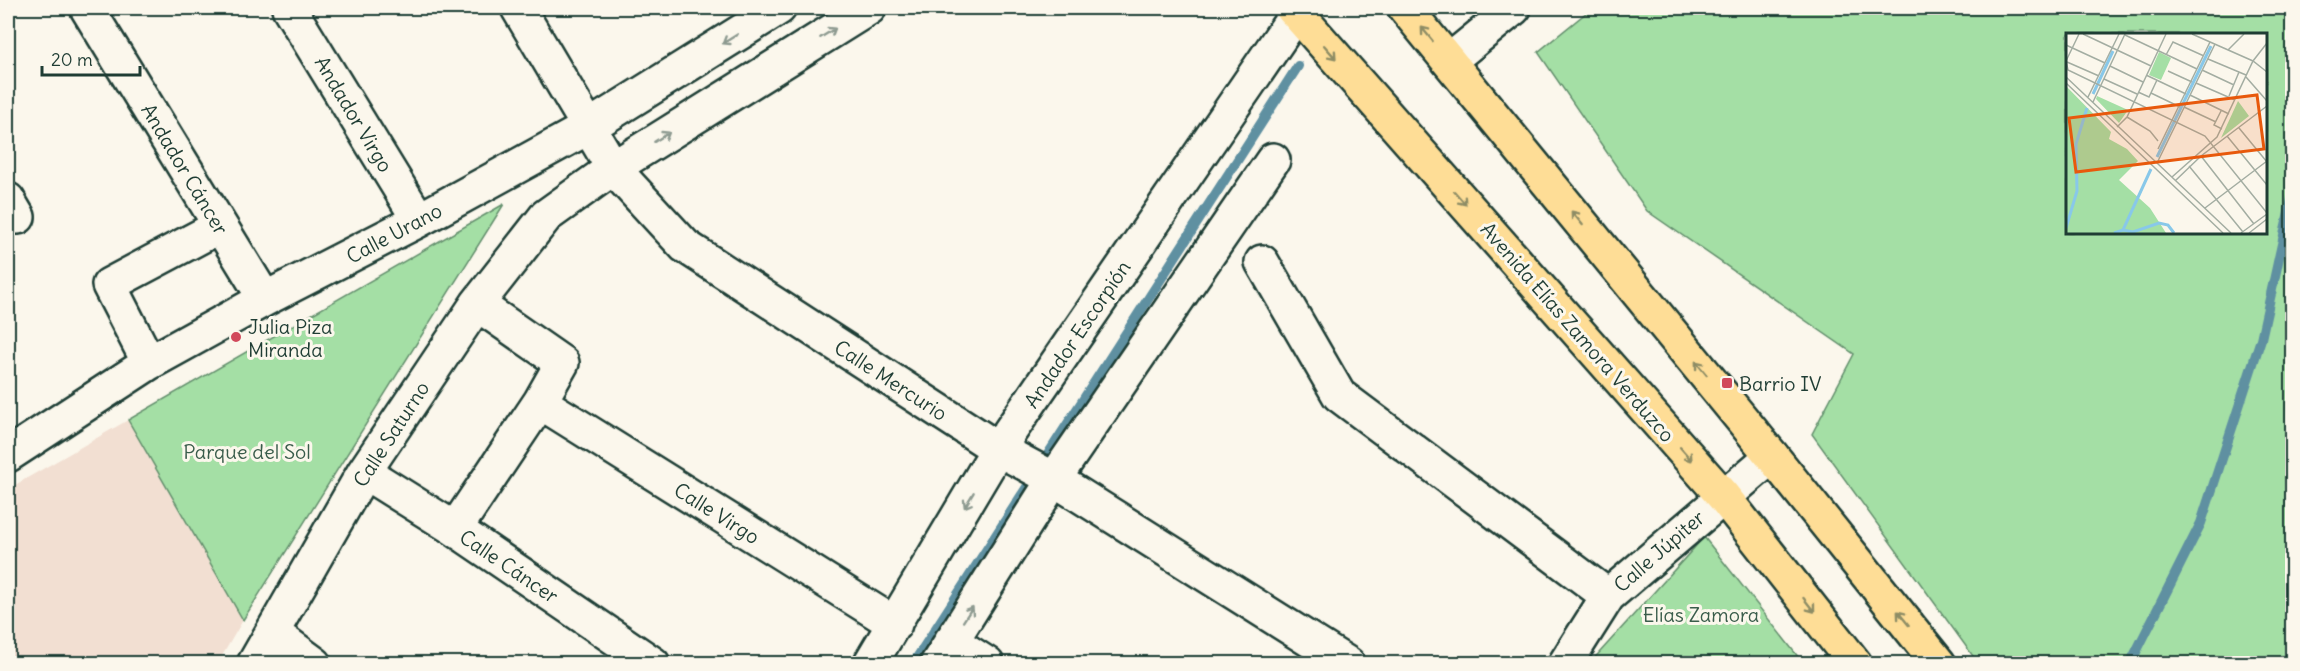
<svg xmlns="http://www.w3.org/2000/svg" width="2300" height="671" viewBox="0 0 2300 671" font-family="Delius,sans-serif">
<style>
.built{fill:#f2dfd2}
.green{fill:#a4dfa5;stroke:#628e6c;stroke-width:1.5;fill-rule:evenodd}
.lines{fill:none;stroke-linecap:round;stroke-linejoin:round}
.stream{stroke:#5e90a1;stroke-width:10}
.minor-casing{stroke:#1f3d34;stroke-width:38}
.major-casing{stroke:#1f3d34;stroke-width:38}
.minor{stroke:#fbf7ec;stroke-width:33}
.major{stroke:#fedd96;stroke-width:33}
.oneway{stroke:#8d9a90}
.oneway2{stroke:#8e8d65}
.poi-dot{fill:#d1495b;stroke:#fbf7ec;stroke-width:2}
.labels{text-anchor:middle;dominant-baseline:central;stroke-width:6;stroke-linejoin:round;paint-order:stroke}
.street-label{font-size:20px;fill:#1f3d34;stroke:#fbf7ec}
.poi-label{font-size:20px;fill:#1f3d34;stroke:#fbf7ec;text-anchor:start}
.park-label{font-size:20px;fill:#3a5d4b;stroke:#fbf7ec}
.inset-river{fill:none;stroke:#88c8e9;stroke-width:3}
.inset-road{fill:none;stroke:#a3ada2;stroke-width:1.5}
.view{fill:#e8590c;fill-opacity:0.15;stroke:#e8590c;stroke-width:3}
.inset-edge{fill:none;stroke:#1f3d34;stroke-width:3}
</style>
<rect width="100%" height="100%" fill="#fbf7ec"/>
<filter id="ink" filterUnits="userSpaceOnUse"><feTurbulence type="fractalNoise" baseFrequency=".0167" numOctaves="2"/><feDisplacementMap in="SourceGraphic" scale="12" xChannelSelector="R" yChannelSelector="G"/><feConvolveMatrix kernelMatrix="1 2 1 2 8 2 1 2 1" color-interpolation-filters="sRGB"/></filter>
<g filter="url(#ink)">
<!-- built -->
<path class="built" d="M128,420l115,200 -25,43h-210v-174z"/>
<!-- green -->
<path class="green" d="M1592,8h700v655h-314l-166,-229 42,-80 -207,-143 -109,-159zM2068,34h198v198h-198z
M504,204l-261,416 -115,-200z
M1704,537l99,126h-213z"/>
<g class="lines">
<!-- stream -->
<path class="stream" d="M2292,8v12
M913,664l385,-598
M2130,664l71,-141 60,-184 31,-140"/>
<!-- minor casing -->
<g class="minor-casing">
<path id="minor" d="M87,8l178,291
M289,8l130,212
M518,8l95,160 72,78 313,203 56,30 294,185
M1449,61l65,-53
M8,200l10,17
M1262,262l77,133 269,201
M149,363l-40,-78 111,-59
M540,402l355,222
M8,455l141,-92 116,-64 154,-79 168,-92 192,-120
M364,472l91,57 198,135
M455,529l85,-127 22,-39 -85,-59
M273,633l42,31
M951,641l36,23
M254,664l110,-192 113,-168 69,-88 67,-48 256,-160
M870,664l128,-215 299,-436
M937,664l117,-185 219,-319
M1565,664l43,-68 164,-140"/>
</g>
<!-- major casing -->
<g class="major-casing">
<path id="major" d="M1292,8l431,488 132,168
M1405,8l367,448 167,208"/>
</g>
<!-- minor -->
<use href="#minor" class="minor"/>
<!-- major -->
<use href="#major" class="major"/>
</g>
<!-- one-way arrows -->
<defs><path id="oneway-shaft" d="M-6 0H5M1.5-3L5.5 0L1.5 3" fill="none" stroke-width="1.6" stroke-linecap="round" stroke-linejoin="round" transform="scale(1.5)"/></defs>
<g class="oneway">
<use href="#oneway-shaft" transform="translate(828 33) rotate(-32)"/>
<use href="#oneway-shaft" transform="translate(730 39) rotate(148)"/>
<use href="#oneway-shaft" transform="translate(662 137) rotate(-32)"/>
<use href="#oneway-shaft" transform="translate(969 500) rotate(121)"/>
<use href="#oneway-shaft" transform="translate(968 614) rotate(-57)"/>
</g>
<g class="oneway2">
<use href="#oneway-shaft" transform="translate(1427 34) rotate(-129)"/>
<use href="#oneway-shaft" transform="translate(1330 52) rotate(49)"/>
<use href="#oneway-shaft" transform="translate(1460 198) rotate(49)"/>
<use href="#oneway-shaft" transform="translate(1577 218) rotate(-129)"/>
<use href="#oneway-shaft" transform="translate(1701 368) rotate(-129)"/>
<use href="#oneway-shaft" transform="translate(1686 454) rotate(49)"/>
<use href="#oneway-shaft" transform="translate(1809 605) rotate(52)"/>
<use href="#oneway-shaft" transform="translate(1903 618) rotate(-129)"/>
</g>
</g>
<!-- markers -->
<g class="poi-dot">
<circle cx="236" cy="337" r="6"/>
<rect x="1721" y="377" width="12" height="12" rx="3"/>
</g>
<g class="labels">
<!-- street labels -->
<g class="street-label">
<text transform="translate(354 114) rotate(59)">Andador Virgo</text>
<text transform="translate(185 169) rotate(59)">Andador Cáncer</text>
<text transform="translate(394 233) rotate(-28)">Calle Urano</text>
<text transform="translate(1578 332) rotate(49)">Avenida Elías Zamora Verduzco</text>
<text transform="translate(1077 334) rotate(-56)">Andador Escorpión</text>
<text transform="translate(891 380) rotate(33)">Calle Mercurio</text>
<text transform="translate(391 434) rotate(-57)">Calle Saturno</text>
<text transform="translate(717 513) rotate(32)">Calle Virgo</text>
<text transform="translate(1659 551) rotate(-41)">Calle Júpiter</text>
<text transform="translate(509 566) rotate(34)">Calle Cáncer</text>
</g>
<!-- poi labels -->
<g class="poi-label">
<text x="248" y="326">Julia Piza<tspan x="248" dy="23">Miranda</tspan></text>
<text x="1739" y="383">Barrio IV</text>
</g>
<!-- park labels -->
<g class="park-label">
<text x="247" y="451">Parque del Sol</text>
<text x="1701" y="614">Elías Zamora</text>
</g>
</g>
<!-- overview -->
<g transform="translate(2066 33)">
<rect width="201" height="201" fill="#fbf7ec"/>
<path d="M93,19l12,6 -10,22 -12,-5zM0,53l45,46 -2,7 18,10 11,12 -19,19 31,28 16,25h-100zM31,63l31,14 -9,13 -23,-24zM172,68l11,15 -28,22z" fill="#a4dfa5"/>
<path class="inset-river" d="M27,61l20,-43M91,124l54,-111M0,195l11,-37 -1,-47 11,-36M57,197l10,2 26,-9 9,2 6,8M48,200l9,-3 28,-61"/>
<path class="inset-road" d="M13,1l-13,27 2,9 137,66 62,77M17,1l68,32M126,1l61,27 14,11M59,2l72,34M0,12l39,18M162,17l16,-16M100,22l7,-13 31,14M142,26l38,16M1,29l32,14M44,33l33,16M136,37l32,15M102,38l24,11M80,42l40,19M0,44l165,156M180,44l21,24M38,46l33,15M0,50l157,150M130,50l39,17M72,59l11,5 8,-17M85,60l29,14M124,62l39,19M163,63l10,-24M22,64l31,-63M27,69l32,-68M118,74l32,15M155,78l-7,14 8,4M61,84l23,14 8,10M51,94l10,-10 39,-83M173,95l28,34M161,103l40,49M92,116l52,-107M135,123l53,68M92,128l57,-117M123,133l54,66M106,144l45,-40 36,-76 14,-18M109,148l26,-25 66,-50M139,175l62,-47M175,200l26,-19M183,200l18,-14"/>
<path class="view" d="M191,62l7,54 -188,23 -7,-54z"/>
<rect width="201" height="201" class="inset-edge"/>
</g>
<!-- margin -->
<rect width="2300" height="671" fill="none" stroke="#fbf7ec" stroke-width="30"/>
<rect x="15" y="15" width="2270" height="641" fill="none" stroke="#1f3d34" stroke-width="2" filter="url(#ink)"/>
<!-- scale -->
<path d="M42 66v9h98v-9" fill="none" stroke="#1f3d34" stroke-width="3"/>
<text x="51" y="66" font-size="18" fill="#1f3d34" stroke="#fbf7ec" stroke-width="4.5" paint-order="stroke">20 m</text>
</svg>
